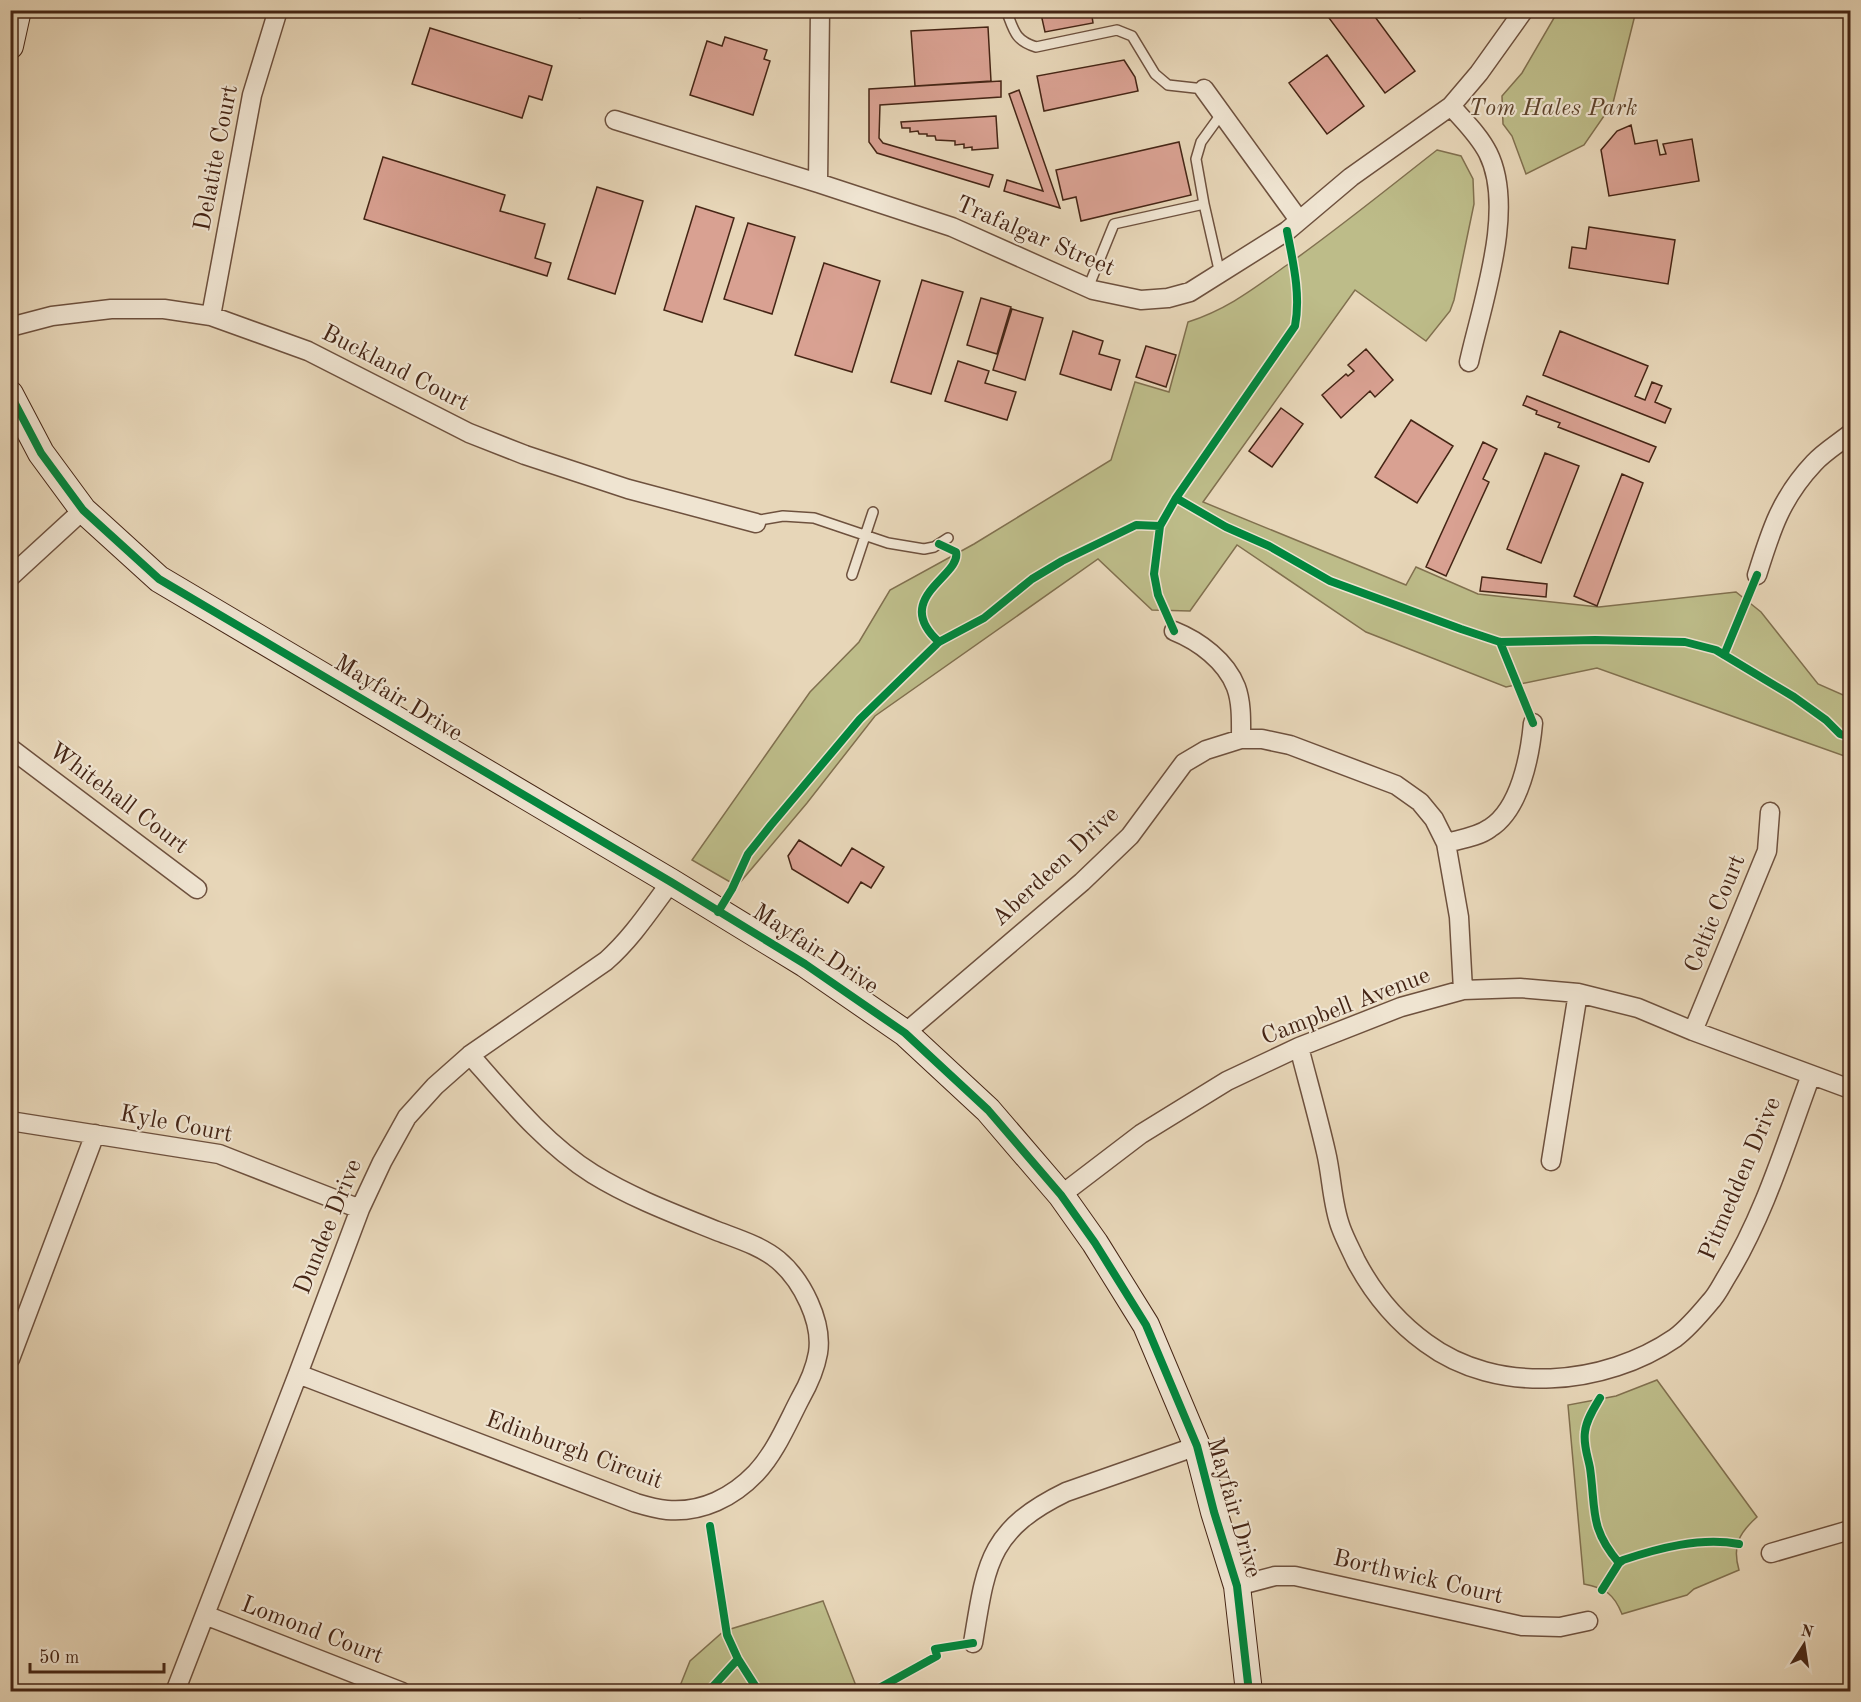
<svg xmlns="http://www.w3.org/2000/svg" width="1861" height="1702" viewBox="0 0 1861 1702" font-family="'Old Standard TT',serif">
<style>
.green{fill:#bdbc89;stroke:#81704f;stroke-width:1.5}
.building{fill:#d9a192;stroke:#452515;stroke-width:1.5}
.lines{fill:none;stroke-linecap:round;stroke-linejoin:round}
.lane-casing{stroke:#6e513e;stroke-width:12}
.street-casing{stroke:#6e513e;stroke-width:21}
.secondary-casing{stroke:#452515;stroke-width:28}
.lane{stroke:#efe4d1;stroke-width:9}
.street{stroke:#efe4d1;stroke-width:18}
.secondary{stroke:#efe4d1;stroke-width:26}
.cycleway-casing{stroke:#efe4d1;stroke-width:11}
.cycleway{stroke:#00873e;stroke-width:8}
.labels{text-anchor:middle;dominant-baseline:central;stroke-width:4.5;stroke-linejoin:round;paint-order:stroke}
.park-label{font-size:24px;font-style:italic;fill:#5d432c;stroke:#efe4d1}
.street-label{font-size:24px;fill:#452515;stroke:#efe4d1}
</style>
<rect width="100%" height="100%" fill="#e7d6b8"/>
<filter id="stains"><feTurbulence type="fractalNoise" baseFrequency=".00333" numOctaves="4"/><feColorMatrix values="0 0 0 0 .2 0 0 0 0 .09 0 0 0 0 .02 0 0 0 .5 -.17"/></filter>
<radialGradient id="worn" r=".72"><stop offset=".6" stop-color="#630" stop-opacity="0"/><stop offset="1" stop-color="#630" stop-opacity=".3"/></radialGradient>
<!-- green -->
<path class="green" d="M1558,11h78l-23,92 -29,42 -58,29 -14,-38 -9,-12 -1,-28 20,-23z
M1437,150l24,6 12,23 1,25 -20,96 -4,11 -24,30 -71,-51 -152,212 203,83 10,-18 62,27 121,13 137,-15 25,20 57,72 32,14v60l-253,-90 -91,19 -140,-55 -129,-87 -47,66 -38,-1 -54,-51 -223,157 -68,87 -70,83 -45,-26 118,-168 49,-50 31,-52 84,-46 137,-84 24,-78 34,10 19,-70c40,-13 65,-33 99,-57 51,-36 100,-76 150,-115z
M1657,1380l100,137c-18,16 -25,29 -18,53l-45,19 -7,6 -65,19c-8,-20 -17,-26 -38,-30l-16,-179 48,-9z
M823,1601l35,90h-180l12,-30 34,-30z"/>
<!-- building -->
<path class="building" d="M554,10h28l-2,8z
M1027,10h64l2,13 -48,9 -4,-18 -12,2z
M1331,10h39l45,61 -30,22 -59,-79z
M988,27l3,54 -76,5 -4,-55z
M430,28l122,38 -10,34 -13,-4 -7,22 -110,-34z
M725,37l42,13 -3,9 6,2 -17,54 -63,-20 17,-54 15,5z
M1327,55l37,51 -37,28 -38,-51z
M1124,60l11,17 3,14 -94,20 -7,-35z
M1001,81v16l-121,8 -1,33 4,5 110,32 -4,12 -112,-34 -8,-11v-53z
M1019,90l41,118 -56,-17 3,-11 36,11 -34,-97z
M996,116l2,32 -26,2v-3l-8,1v-4l-9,1v-4l-19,-1 -1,-4h-8v-2h-8l-1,-3 -8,1v-4h-8l-1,-6z
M1631,125l4,19 22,-4 3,15 6,-1 -3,-10 29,-5 7,42 -90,15 -8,-46 16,-19z
M1179,142l12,53 -110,26 -5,-24 -13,3 -7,-30z
M383,157l122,38 -5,16 45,13 -10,34 16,5 -4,13 -183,-57z
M597,187l46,14 -28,93 -47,-15z
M696,206l38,12 -32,104 -38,-12z
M748,223l47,14 -23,77 -48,-15z
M1589,227l86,13 -7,44 -99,-16 3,-21 14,2z
M824,263l56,18 -28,91 -57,-17z
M922,280l41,12 -32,102 -40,-12z
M981,298l30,9 -14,47 -30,-9z
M1012,309l31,9 -18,62 -32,-10z
M1073,331l30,10 -4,13 21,6 -9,30 -51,-16z
M1560,331l88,35 -13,30 10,4 7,-18 10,4 -7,16 16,7 -6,14 -122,-48z
M1146,346l30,9 -10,32 -30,-10z
M1366,349l27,31 -18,17 -5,-6 -29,27 -19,-23 24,-21 2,2 6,-5 -6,-6z
M958,361l31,10 -4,12 31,9 -9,28 -62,-19z
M1527,396l129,51 -7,15 -91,-35 2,-4 -24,-9 1,-3 -14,-6z
M1281,408l22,16 -31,43 -23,-16z
M1411,420l42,26 -36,57 -42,-26z
M1483,442l14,7 -14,30 6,3 -43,94 -20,-9z
M1545,453l34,13 -38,97 -34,-14z
M1622,474l21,9 -46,123 -23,-10z
M1482,577l65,7 -1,13 -66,-6z
M799,840l42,26 11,-18 32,19 -13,21 -10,-6 -13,21 -56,-34 -4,-13z"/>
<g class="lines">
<!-- lane casing -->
<g class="lane-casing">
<path id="lane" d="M1006,10c8,20 8,30 30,37l81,-17 15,6 23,38 13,11 36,4
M1204,204l-8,-45 5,-17 21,-29
M1088,288l26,-64 90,-20 16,70
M754,521l29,-5 31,2 74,25 36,6 10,-2 14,-9
M852,575l21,-63"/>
</g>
<!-- street casing -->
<g class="street-casing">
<path id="street" d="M1204,89l95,131
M1451,106c13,15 28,29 37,47 28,56 -6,150 -19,209
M615,120l203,63 134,44 141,63 48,10 27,-2 22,-6 97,-61 64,-54 100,-71 28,-33 45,-63
M818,183l2,-173
M211,316l41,-221 26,-85
M10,327l42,-11 59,-7h53l47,7 97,35 161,82 56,22 103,34 128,34
M1757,575c14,-45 24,-77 57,-112 10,-11 25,-20 36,-29
M10,577l73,-67
M1174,631c25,10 52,30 62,56 6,16 5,36 5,52
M10,748l187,141
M1446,843c15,-4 32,-6 44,-15 30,-19 40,-72 43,-105
M1693,1031l74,-180 3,-39
M905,1033l177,-151 48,-46 54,-73 22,-13 35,-11h21l28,6 106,40 24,17 14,17 12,24 13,74 4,73
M1299,1047c9,35 19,70 27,105 6,25 6,53 15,76 4,11 10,22 15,33 17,32 41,61 70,82 71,53 179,43 249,-5 12,-9 25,-24 35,-36 7,-7 12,-18 17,-26 38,-62 59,-134 84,-201
M10,1121l209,33 141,55
M1551,1161l27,-168
M1061,1195l80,-61 86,-53 72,-34 102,-40 62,-17 57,-2 58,5 60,15 55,23 157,58
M10,1359l85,-225
M298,1374l338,129c10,3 21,6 31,7 35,3 66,-13 89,-37 19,-20 31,-49 44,-74 8,-14 15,-29 18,-46 5,-31 -16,-73 -40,-93 -17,-14 -40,-21 -61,-29 -42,-17 -85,-33 -124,-57 -48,-30 -86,-77 -123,-119
M1771,1553l79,-23
M1237,1586l38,-10h20l227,50 38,1 28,-6
M205,1615l197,77
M973,1643c13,-79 15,-113 93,-151l131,-46
M175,1692l123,-318 62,-165 22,-47 25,-45 28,-31 35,-31 136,-94c26,-23 44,-51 65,-79"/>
</g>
<!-- secondary casing -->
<g class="secondary-casing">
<path id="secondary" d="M10,46l8,-36
M10,394l31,59 42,57 76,69 512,303 134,82 100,69 83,77 73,85 34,48 51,82 51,121 17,66 23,74 12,106"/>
</g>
<!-- lane -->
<use href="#lane" class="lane"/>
<!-- street -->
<use href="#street" class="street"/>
<!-- secondary -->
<use href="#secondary" class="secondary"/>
<!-- cycleway casing -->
<g class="cycleway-casing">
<path id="cycleway" d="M10,394l31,59 42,57 76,69 512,303 134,82 100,69 83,77 73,85 34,48 51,82 51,121 17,66 23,74 12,106
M1176,498l50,29 43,19 61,35 131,48 39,13 95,-2 90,2 31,8 78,47 32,23 14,14 10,3
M939,544l17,8c6,24 -66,46 -17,90
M1174,631l-16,-36 -4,-21 6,-48 16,-28 119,-172c6,-31 -2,-64 -8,-95
M1500,642l33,81
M1724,655l33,-80
M718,912l14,-23 16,-35 23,-29 89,-106 79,-77 45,-24 48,-39 30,-18 74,-36 24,1
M1600,1398c-6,10 -14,22 -15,34 -2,12 3,25 5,36 6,42 -1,60 29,95
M710,1526l17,109 11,24
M1602,1590l17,-27 4,-3c36,-12 77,-23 116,-16
M708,1692l30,-33 21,33
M872,1692l65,-36 -2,-7 38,-6"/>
</g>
<!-- cycleway -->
<use href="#cycleway" class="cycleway"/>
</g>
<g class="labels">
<!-- park labels -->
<g class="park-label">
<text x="1553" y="109">Tom Hales Park</text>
</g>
<!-- street labels -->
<g class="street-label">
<text transform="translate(217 158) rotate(-79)">Delatite Court</text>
<text transform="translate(1035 237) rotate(23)">Trafalgar Street</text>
<text transform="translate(395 369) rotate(27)">Buckland Court</text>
<text transform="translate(398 699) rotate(31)">Mayfair Drive</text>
<text transform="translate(118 799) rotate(37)">Whitehall Court</text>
<text transform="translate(1056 867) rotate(-43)">Aberdeen Drive</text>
<text transform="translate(1716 914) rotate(-68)">Celtic Court</text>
<text transform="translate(815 950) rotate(33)">Mayfair Drive</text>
<text transform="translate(1346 1007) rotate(-21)">Campbell Avenue</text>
<text transform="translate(176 1125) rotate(11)">Kyle Court</text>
<text transform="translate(1741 1179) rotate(-67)">Pitmedden Drive</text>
<text transform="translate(329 1227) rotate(-68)">Dundee Drive</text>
<text transform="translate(574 1451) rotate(20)">Edinburgh Circuit</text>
<text transform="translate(1233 1508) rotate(74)">Mayfair Drive</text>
<text transform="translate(1418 1578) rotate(13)">Borthwick Court</text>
<text transform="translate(312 1631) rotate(21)">Lomond Court</text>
</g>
</g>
<!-- margin -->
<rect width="1861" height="1702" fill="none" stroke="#e7d6b8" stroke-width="36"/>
<rect x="12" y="12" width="1837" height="1678" fill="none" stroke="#452515" stroke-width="3"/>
<rect x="18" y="18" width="1825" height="1666" fill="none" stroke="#452515" stroke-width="1.5"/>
<!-- north arrow -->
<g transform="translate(1804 1645) rotate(12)" stroke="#efe4d1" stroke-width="4.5" paint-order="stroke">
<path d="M0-4.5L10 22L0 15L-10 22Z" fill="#452515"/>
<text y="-9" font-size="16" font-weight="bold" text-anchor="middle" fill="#452515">N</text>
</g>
<!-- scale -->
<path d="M30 1663v9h134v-9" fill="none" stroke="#452515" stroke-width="3"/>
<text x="39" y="1663" font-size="18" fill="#452515" stroke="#efe4d1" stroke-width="4.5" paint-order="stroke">50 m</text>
<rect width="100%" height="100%" filter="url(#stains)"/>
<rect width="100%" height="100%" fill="url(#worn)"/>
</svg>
